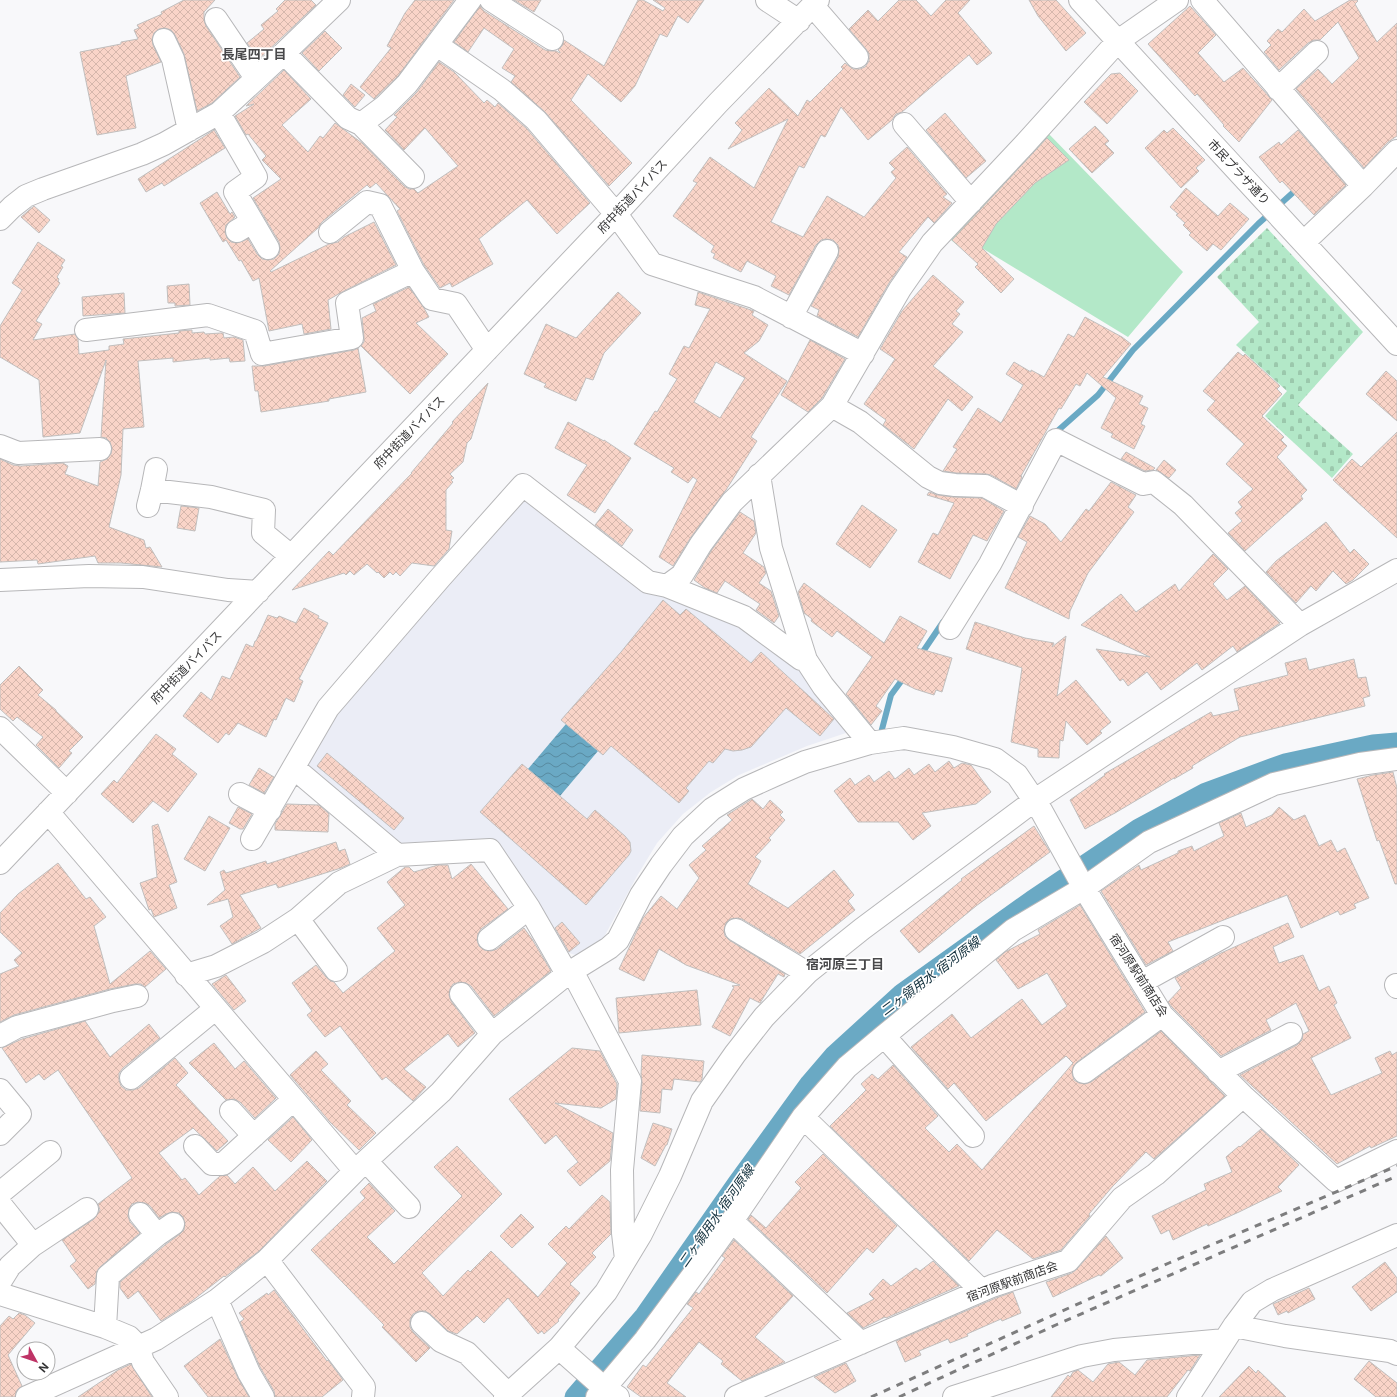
<svg xmlns="http://www.w3.org/2000/svg" width="1397" height="1397" viewBox="0 0 1397 1397" font-family="Inter,'Noto Sans JP',sans-serif">
<style>
.built{fill:#ebedf6}
.cemetery{fill:url(#cemetery-stones)}
.green{fill:#b3e8c8}
.water{fill:url(#water-waves)}
.lines{fill:none;stroke-linecap:round;stroke-linejoin:round}
.stream{stroke:#6aa9c4;stroke-width:6}
.canal{stroke:#6aa9c4;stroke-width:21}
.building{fill:url(#building-cross-hatch);stroke:#c1bfbe;fill-rule:evenodd}
.minor-casing{stroke:#b7b7b9;stroke-width:24}
.minor{stroke:#fff;stroke-width:22}
.rail{stroke:#7d7d7e;stroke-width:3;stroke-dasharray:7 7;stroke-linecap:butt}
.labels{text-anchor:middle;dominant-baseline:central;stroke-width:3.5;stroke-linejoin:round;paint-order:stroke}
.street-label{font-size:12px;fill:#343435;stroke:#fff}
.neighbourhood-label{font-size:13px;font-weight:bold;fill:#48484a;stroke:#fff}
.water-label{font-size:13px;font-style:italic;fill:#102e3b;stroke:#fff}
</style>
<defs>
<pattern id="cemetery-stones" width="16" height="16" patternUnits="userSpaceOnUse"><rect width="16" height="16" fill="#b3e8c8"/><path d="M2 7V4a2 2 0 0 1 4 0v3zM10 15v-3a2 2 0 0 1 4 0v3z" fill="#9bc8ac"/></pattern>
<pattern id="water-waves" width="16" height="10" patternUnits="userSpaceOnUse"><rect width="16" height="10" fill="#6aa9c4"/><path d="M0 5q4-4 8 0t8 0" fill="none" stroke="#588aa0"/></pattern>
<pattern id="building-cross-hatch" width="8" height="8" patternUnits="userSpaceOnUse"><rect width="8" height="8" fill="#f9d4c8"/><path d="M0 0l8 8M0 8l8-8" fill="none" stroke="#d6b7ac"/></pattern>
</defs>
<rect width="100%" height="100%" fill="#f8f8fa"/>
<!-- built -->
<path class="built" d="M529,500l201,118 57,36 65,77 -45,15 -68,29 -28,17 -28,22 -26,29 -20,33 -33,61 -25,19 -17,-5 -67,-107 -100,3 -89,-78 1,-10 24,-42 186,-216z"/>
<!-- cemetery -->
<path class="cemetery" d="M1267,228l96,104 -65,73 55,49 -21,24 -67,-62 22,-25 -51,-46 23,-23 -42,-45z"/>
<!-- green -->
<path class="green" d="M1047,132l136,140 -55,65 -156,-95 -10,7 -16,-13z"/>
<!-- water -->
<path class="water" d="M566,724l32,27 -38,45 -32,-27z"/>
<g class="lines">
<!-- stream -->
<path class="stream" d="M1053,435l45,-40 35,-45 125,-126 40,-36
M920,656l23,-34
M881,733l10,-38 14,-19"/>
<!-- canal -->
<path class="canal" d="M575,1397l70,-81 93,-133 72,-99 24,-28 68,-62 130,-93 107,-72 67,-36 79,-29 88,-19 24,-2"/>
</g>
<!-- building -->
<path class="building" d="M184,0h31l-11,12v8l2,6 34,51 -28,26 -15,8 -13,-57 -9,-19 -4,-5 -6,-2 -6,1 -5,4 -2,6 1,6 8,17 -35,14 10,52 -39,7 -17,-83 41,-8v-2l17,-3 -4,-9 5,-2 -2,-3 25,-11 -1,-2z
M285,0h26l5,5 -57,54 -12,-16 17,-14 -3,-4 17,-14 -2,-2z
M415,0h39l-56,76 -24,23 -14,-12 31,-39 -4,-2 18,-33z
M514,0h27l-7,12z
M638,0h5l20,11 2,-3 -12,-8h51l-16,23 -10,-7 -11,21 -7,-3 -25,52 -14,16 -33,-28 -17,26 61,63 -23,23 -64,-74 -34,-30 4,-6 -13,-8 12,-19 -30,-21 -16,24 -14,-10 26,-36 4,5 61,39 6,1h5l4,2v-1l-2,-2 4,-4 2,-6 40,26z
M899,0h17l15,16 15,-16h24l-12,13 34,40 -15,12 -8,-10 -67,57 -6,2 -4,6 -24,20 -27,-33 -16,30 -4,-2 -17,33 -5,-2 -28,56 32,15 24,-41 37,21 32,-39 -5,-6 4,-3 -6,-6 18,-16 40,47 -4,3 9,6 -18,20 -6,-6 -29,35 8,5 -18,26 -31,54 -41,-21 2,-6 -8,-4 27,-49 1,-7 -1,-5 -5,-5 -7,-1 -5,1 -5,5 -27,50 -18,-9 5,-10 -29,-15 -6,11 -28,-14 2,-4 -4,-2 3,-6 -41,-30 24,-33 -4,-2 17,-24 44,31 34,-69 -60,30 14,-19 -7,-7 34,-35 29,28 9,-16 3,2 33,-33 -2,-2 4,-4 8,6h7l5,-2 4,-6v-7l-3,-5 -17,-20 19,-19 10,11z
M1029,0h27l30,33 -20,18 -28,-35z
M1350,0h7l1,1 -3,3 22,38 20,-19v113l-9,6 -24,26 -68,-79 22,-20 14,15 27,-26 -21,-36 -18,18h-6l-6,3 -29,27 -15,-18 7,-7 -4,-4 11,-12 4,3 22,-23 11,12z
M1190,6l26,29 -18,18 26,29 19,-14 29,32 -33,42 -16,-16 1,-1 -27,-31 -2,2 -47,-52z
M325,31l17,17 -23,23 -17,-18z
M439,62l15,10 30,31 3,-3 8,7 3,-4 29,26 63,74 -33,31 -30,-34 -48,39 14,25 -41,23 -2,-4 -10,5 -16,-23 -27,-54 3,-2 -24,-26 -6,5 -3,-3 -45,37 -4,6 -48,43 1,1 58,-28 9,-2 6,-5 30,-15 22,43 -54,27 -14,8 3,29 -27,5 -2,-10 -33,7 -10,-53 -6,3 -12,-21 -2,1 -13,-21 -3,2 -23,-39 17,-11 13,22 2,-2 3,5 -9,8 -1,7 2,6 4,4 6,1 11,-4 9,15 5,5 6,1 6,-1 5,-5 1,-6 -1,-6 -26,-44 28,-19 -19,-19 4,-4 -18,-22 -2,1 -11,-19 19,-12 -8,2 38,-36 27,29 -29,26 26,27 12,-16 3,2 12,-15 27,20 42,43 5,3h5l4,4 40,-27 -33,-38 -21,22 -19,-20 12,-13 -3,-2 23,-23z
M1120,73l18,18 -31,33 -23,-22 27,-28z
M351,84l14,11 -10,12 -12,-12z
M945,113l41,48 -20,17 -40,-48z
M1095,126l14,15 -4,3 9,9 -22,20 -23,-24z
M1173,128l32,32 -9,8 3,3 -18,17 -36,-40 19,-18 3,3z
M214,130l11,18 -61,38 -2,-3 -16,9 -8,-13z
M1298,130l48,55 -32,30 -32,-34 -2,2 -21,-26 20,-15 2,3z
M1047,138l22,22 -34,23 -39,41 -14,24 32,31 -13,14 -26,-26 3,-3 -26,-24z
M1186,188l32,28 12,-13 19,16 -28,31 -8,-6 -6,7 -18,-16 2,-2 -8,-8 2,-2 -9,-8 2,-1 -8,-7z
M34,206l16,14 -11,13 -18,-16z
M38,242l27,18 -4,6 2,1 -6,10 2,2 -1,2 2,2 -24,38 6,3 -9,16 42,-6 3,5 1,15 30,-4v-4l15,-2 -1,-5 56,-6v-2l13,-1v3l12,-1 1,2 16,-1h2l1,5 10,-1 9,3 2,21 -15,1 -1,-4 -19,2v-2l-37,4v-4l-35,3 6,66 -21,2 -2,46 -12,52 35,13 2,8 4,-1 12,20 -41,-4h-23l-3,-7 -57,8 -1,-4 -37,2v-103l13,6 8,1 42,-3 5,3 -3,8 33,12 2,-24 7,-3 4,-5 1,-5 -2,-7 -4,-4 -5,-1 5,-77 -26,73 -37,4 -4,-57 -39,-23v-31l22,-36 -10,-7z
M933,275l31,27 -8,9 4,3 -8,10 11,8 -30,34 40,31 -11,14 -14,-12 -34,50 -31,-24 3,-5 -22,-16 31,-45 -15,-10 22,-38z
M189,284l1,21 -15,1v-3h-7l-1,-17z
M409,287l15,21 5,9 -13,6 32,31 -38,40 -49,-48 3,-4v-5l-2,-19 14,-7 -3,-7z
M618,292l23,21 -37,40 -11,27 -7,-2 -10,23 -32,-14 2,-3 -22,-10 22,-50 30,14z
M698,292l56,19 -2,4 16,10 -9,16 -15,12 43,28 -36,56 6,4 -31,49 -35,47 -18,29 -14,-9 38,-77 -4,-3 -5,6 -17,-11 3,-4 -40,-24 21,-33 2,1 20,-33 -8,-5 15,-28 5,2 21,-39 -15,-4zM716,362l29,16 -25,40 -26,-16z
M124,293l1,20 -42,3 -1,-19z
M1085,317l37,20 9,7 -28,33 40,19 -4,8 9,4 -7,16 4,2 -11,23 -23,-12 2,-3 -12,-6 15,-30 -29,-25 -7,13 -4,-2 -15,25 -2,-1 -38,68 1,1 -6,12 -25,-14 -5,-1 -30,-1 -13,-2 14,-22 -4,-2 25,-39 23,15 22,-38 -17,-11 8,-12 17,10v-2l13,7 24,-43 6,3z
M810,340l35,19 -23,39 -14,14 -27,-17z
M358,348l8,44 -37,7v2l-68,11 -3,-21h-3l-3,-25h12l90,-16z
M1238,352l5,4 2,-2 35,32 -3,3 5,5 -20,22 22,21 -3,3 6,6 -10,11 30,33 -6,6 2,3 -58,52 -17,-18 14,-12 -7,-8 7,-6 -4,-5 15,-13 -27,-25 18,-20 -37,-34 8,-9 -12,-10z
M1386,371l11,10v40l-31,-27z
M488,383l-17,56 -4,4 -4,19 -13,12 4,4 -3,2 2,2 -7,8v40l6,1 -3,18 -15,17 -22,-3 -12,13 -4,-4 -3,3 -3,-3 -6,6 -6,-6 -1,1 -10,-9 -13,11 -4,-4 -4,4 -2,-2 -52,17 37,-39 4,4 79,-82h-1l42,-50 -1,-1z
M568,422l36,19v-1l27,18 -36,55 -28,-18 20,-30 -32,-17z
M1397,432v106l-64,-58 19,-21 9,8z
M1126,452l29,16 -2,2 -8,1 -24,-12z
M1164,460l12,10 -7,8 -13,-8z
M1111,482l25,13 -8,12 6,5 -46,61 -18,38 -1,8 -64,-31 22,-46 -9,-5 12,-21 15,8 16,18 25,-33 3,2z
M929,492l9,3 15,2 29,1 22,13 -17,30 -14,-6 -23,44 -32,-17 15,-29 5,2 16,-32 -27,-8z
M862,505l35,25 -27,38 -34,-24z
M181,506l18,2 -4,23 -18,-3z
M608,509l25,21 -11,16 -27,-21z
M740,512l14,9 2,12 -13,20 21,14 2,6 -7,10 12,8 8,25 -5,7 -18,-13 4,-6 -35,-23 -8,12 -12,-5 -11,-8 17,-29z
M1326,522l24,31 4,-4 15,15 -16,16 -7,4 -13,-13 -17,20 -5,-5 -15,17 -30,-31 10,-11z
M1213,554l15,15 -15,15 14,16 18,-14 35,37 -43,29 -4,-6 -31,24 -5,-7 -36,27 -14,-18 -19,14 -5,-7 -3,2 -24,-32 54,8 -69,-32 40,-31 15,18 39,-28 4,7z
M804,583l80,60 16,-27 27,15 -10,17 35,10 -10,34 -6,-2 -2,5 -19,-6 -20,-10 -19,27 6,5 -11,14 -25,-31 26,-37 -35,-26 -5,6 -21,-16 1,-2 -8,-6 -6,-21z
M663,600l17,15 6,-6 65,54 10,-11 73,67 -14,17 -34,-28 -35,39 -9,3 -9,1 -8,-2 -12,14 -4,-2 -23,27 3,3 -10,12 -68,-57 -8,9 -42,-35 60,-68z
M304,608l15,8 -1,2 10,5 -29,56 4,2 -9,21 -8,-4 -10,22 -2,-1 -8,18 -28,-14 -9,12 -3,-2 -8,10 -35,-27 18,-24 10,8 11,-24 8,3 16,-35 7,3 2,-6h1l12,-26 9,3 2,-2 17,7z
M975,622l50,16 29,5 -2,4 14,-11 -9,60 19,-16 35,42 -11,9 2,2 -15,12 -21,-24 -3,20 -3,-1 -1,18 -21,-1v-8l-27,-7 11,-74 -56,-19z
M1306,658l3,12 45,-11 4,19 8,-1 4,19 -7,2 2,8 -125,31 -48,29 1,2 -19,11v-1l-59,35 -30,16 -15,-29 35,-25 -1,-1 107,-62 2,4 26,-6 -5,-21 54,-14 -3,-12z
M19,666l24,24 -5,5 18,15v1l27,26 -14,14 3,2 -13,15 -23,-23 7,-8 -26,-20 -4,4 -13,-12v-24z
M156,734l20,15 -4,5 25,20 -29,38 -15,-11 -20,22 -32,-29 13,-14 3,3z
M327,753l77,65 -10,12 -77,-64z
M949,761l5,7 8,-5 9,2 20,27 -15,12 -54,9 9,13 -18,14 -15,-18h-40l-24,-31 16,-13 5,7 14,-10 5,7 15,-11 6,8 14,-11 5,7 15,-11 6,8z
M522,764l65,55 8,-9 30,26 5,6 1,9 -2,4 -43,50 -106,-93z
M259,768l15,9 -10,16 -15,-8z
M1393,772l4,16v96h-2l-16,-44 -2,1 -20,-62 16,-4z
M752,799l11,10 7,-9 13,12 -3,3 5,5 -16,18 2,2 -16,17 6,4 -13,23 40,24 46,-38 20,25 -6,6 7,9 -55,44 -58,-35 -5,-1 -7,1 -4,4 -2,7 1,6 4,4 56,34 -1,3 -6,-3 -18,29 -10,-5 -20,38 -18,-9 22,-40 -2,-1 8,-1 -54,-20 -27,-16 -15,32 -25,-12 24,-51 18,-22 16,13 22,-31 -10,-13 17,-15 -4,-4 30,-26 -5,-5z
M287,804l32,1 10,9 -1,18 -53,-2v-6z
M238,807l14,7 -9,15h-3l-11,-6z
M1279,807l15,13 11,-5 14,31 12,-6 6,12 8,-4 24,50 -15,6 2,4 -16,7 -2,-4 -37,17 -14,-33 -119,47 5,9 -27,14 -45,-74 38,-26 2,5 37,-17v-2l14,-5 2,5 30,-15 -5,-13 22,-10 5,14 26,-12z
M209,816l21,12 -25,43 -21,-12z
M158,824l19,58 -8,3 8,23 -23,9 -3,-8 -2,1 -9,-27 17,-6 -5,-51z
M1034,826l16,26 -74,54 -57,47 -19,-22 62,-51 -1,-1z
M336,842l3,9 6,-2 5,15 -9,4 -63,20 -2,-4 -36,11 21,33 -29,16 -12,-18 13,-9 -5,-18 -21,6 18,-15 -5,-18 4,-2 2,3 40,-12 1,3z
M58,863l28,36 4,-2 16,20 -12,9 16,58 40,-33 16,18 -21,18 -4,-3h-6l-25,5 -96,26 -14,7v-48l19,-8 -5,-6 8,-7 -22,-21v-19l18,-19z
M471,864l37,45 -27,20 -3,5 -1,6 2,6 5,4 7,1 6,-2 27,-21 8,11 19,32 -57,45 -23,-30 -5,-3 -6,-1 -7,2 -3,5 -1,6 2,6 24,32 -17,14 -10,-13 -44,35 22,18 -13,14 -27,-24 -4,3 -42,-54 -15,11 -18,-22 5,-4 -20,-28 24,-18 10,12 5,4 3,1 9,11 52,-42 -18,-23 28,-23 -18,-23 18,-15h4l5,5 24,-7h10l4,14z
M1080,905l65,107 -68,50 -4,5 -1,6 2,7 5,3 6,1 6,-2 70,-51 64,65 -71,63 -8,-7 -33,34 -24,28 1,2 -29,34 -28,9 -36,-29 -28,31 -139,-135 36,-36 -5,-6 11,-10 6,5 15,-14 45,51 -13,12 24,24 8,-8 25,26 91,-107 -7,-7 -80,65 -32,-38 -6,6 -37,-42 41,-33 19,24 51,-39 20,26 25,-19 -20,-33 -29,16 -22,-29 9,-8 35,-18 -2,-4z
M562,922l18,21 -11,9 -14,-24z
M1288,923l6,14 -21,10 6,16 24,-8 16,36 10,-5 8,17 -3,2 17,33 -40,20 20,37 51,-22 -7,-15 15,-7 2,4 5,-3v84l-26,12 -1,-2 -33,18 -97,-89 57,-30 5,-5 1,-6 6,-3 -13,-28 -30,17 5,10 -50,26 -49,-49 -4,-5 13,-14 -6,-10 46,-25z
M226,975l20,26 -12,9 -22,-26z
M697,990l4,35 -82,8 -3,-35z
M85,1021l25,36 39,-33 11,14 -37,30 -4,5v7l2,6 5,4h7l6,-2 36,-30 13,15 -12,12 52,56 -11,10 -24,-23 -34,25 23,27 3,-2 14,17 21,-19 7,-1 8,9 18,-17 22,24 32,-30 20,20 -68,70 -34,26 -1,-1 -32,25 -31,20 -23,-30 -10,8 -8,-11v-6l45,-37 15,-11 4,-4 1,-7 -2,-6 -4,-4 -7,-1 -6,2 -7,4 -9,-12 -5,-3 -7,-1 -6,2 -3,5 -1,7 2,6 10,11 -40,34 -3,4 -2,13 -7,5 -18,-23 6,-5 -1,-2 -13,-19 32,-21 6,-9 -2,-6 34,-26 -74,-108 -14,10 -5,-6 -13,9 -24,-35 20,-9z
M214,1043l21,26 9,-8 32,37 -21,20 -15,-16 -6,-3 -8,1 -37,-37z
M572,1048l28,3 17,33 -1,15 -15,9 -46,-5 58,30 -3,28 -30,25 -13,-15 11,-9 -22,-27 -11,9 -36,-45z
M316,1051l12,13 -7,6 30,31 -4,4 29,28 -17,17 -29,-28 -40,-47z
M642,1055l62,6 -2,18 -2,3 -26,-3 -2,11 -10,-1 -2,24 -20,-2 2,-29 -1,-8z
M293,1117l19,23 -21,22 -23,-22z
M653,1123l19,6 -5,16h-1l-11,21 -14,-8z
M1261,1129l38,36 -21,22 4,4 -43,21 -31,14 -1,-2 -34,16 -4,-10 -8,4 -9,-18 54,-26 -2,-6 28,-12 -6,-15 13,-11 1,1z
M457,1146l45,48 -80,79 21,23 25,-26 2,2 21,-21 47,46 29,-34 -19,-19 18,-18 3,3 33,-34 8,7 1,32 -19,19 4,4 -26,27 10,9 -22,27 1,1 -15,13 -2,-3 -4,3 -30,-36 -24,25 -7,-7 -20,18 -9,-3 -18,-17 -5,-3h-6l-6,3 -3,6v7l3,5 17,16 -14,14 -34,-35 2,-2 -73,-75 54,-52 -5,-6 9,-9 26,28 -28,26 27,27 68,-68 -28,-29z
M823,1154l74,72 -24,27 -6,-5 -40,45 -79,-74 3,-4 15,13 35,-40 -6,-6z
M521,1214l13,13 -22,21 -12,-12z
M1106,1236l17,22 -22,18 -2,-1 -46,22 -7,-15 26,-9 5,-4z
M734,1240l59,56 -38,41 30,25 -43,19 -21,-17 2,-3 -24,-19 -32,41 19,14h-45l-14,-10 16,-22 3,2 47,-59 -6,-4 9,-12 3,2 26,-36 -3,-2z
M933,1261l26,25 -73,32 -1,-1 -22,11 -16,-15 27,-14 -5,-5 14,-15 8,7 25,-18 4,3z
M1385,1262l12,16v14l-26,19 -19,-24z
M1309,1288l6,11 -27,14 -1,-2 -9,4 -5,-11z
M274,1290l53,71 1,-1 15,20 -21,17h-47l-1,-6 -14,-24 -20,-45 4,-3 -5,-6 28,-20 1,2z
M1013,1292l8,21 -19,8 -1,-2 -34,15 1,2 -18,7 -2,-4 -29,12 2,4 -16,7 -9,-21 100,-43z
M19,1313l6,2 10,8 -27,32 14,31 -5,4 -2,7h-15v-71l9,-10 4,3z
M220,1339l18,39 11,19h-41l-24,-31z
M1200,1355l-10,16 -2,-1 -21,27h-116l17,-22 2,2 3,-5 5,-2 15,12 15,-18 11,-2 16,13 12,-15z
M1369,1361l28,22v14h-21l-22,-18z
M846,1363l10,18 -21,12 -21,-16z
M131,1364l21,33h-74l40,-27z
M1249,1366l7,7 2,-3 28,27h-67z"/>
<g class="lines">
<!-- minor casing -->
<g class="minor-casing">
<path id="minor" d="M491,0l61,39
M767,0l32,21
M1080,0l317,344
M1202,0l161,186
M813,6l44,51
M216,19l40,59
M164,40l9,19 16,71
M437,45l65,45 34,30 80,94 36,50 102,33 109,57
M284,53l64,65 13,6 52,53
M1278,89l39,-37
M219,113l37,64 -21,15 33,56
M361,124l24,-18 22,-22 63,-84
M904,124l67,78
M0,219l12,-12 14,-11 17,-7 99,-35 22,-10 55,-31 65,-60 55,-53
M237,231l15,-9
M330,232l37,-30 13,3 33,66 19,28 24,5 31,46
M1304,242l59,-56 34,-35
M791,317l36,-66
M86,330l122,-15 47,16 7,23 90,-16 -5,-35 66,-32
M832,406l28,16 68,55 12,6 15,2 30,1 37,20
M0,446l18,7 82,-4
M759,475l12,73 35,112 17,26 47,57
M152,490l59,7 53,13 -1,23 28,23
M148,506l4,-16 4,-21
M0,580l89,-4 54,1 85,13 30,2
M667,586l15,-11 19,-31 31,-42 100,-96 68,-117 32,-46 92,-98 94,-104 59,-41
M950,628l40,-64 66,-124 87,44 11,-2 29,23 117,120
M0,728l67,65
M294,768l103,87
M240,794l30,16
M48,812l307,359
M252,839l76,-131 112,-130 83,-93 125,97 19,4 77,31 57,42 5,1
M0,863l616,-649 102,-111 100,-103
M298,919l38,51
M736,930l71,43
M489,939l40,-31
M572,971l58,110 -8,89 1,63 3,26
M186,975l30,-9 47,-24 35,-23 41,-36 58,-28 93,-5 39,58 38,66
M1142,982l81,-45
M1396,985l1,2
M461,994l31,40
M0,1036l17,-9 96,-26 24,-5
M884,1036l89,100
M1084,1072l78,-57
M1218,1072l73,-38
M131,1078l84,-69
M0,1090l20,24 -20,20
M231,1111l23,25
M803,1117l178,173
M195,1146l17,18h11l70,-64
M366,1161l43,46
M0,1193l50,-41
M0,1204l33,41
M140,1214l17,21
M732,1221l129,122
M267,1260l97,127 -1,10
M0,1282l10,-16 23,-21 54,-36
M0,1294l105,33 24,10 9,9 5,16 24,35
M217,1300l32,73 14,24
M422,1323l19,18 26,12 41,41
M1234,1326l51,10 105,15 7,3
M105,1327l3,-51 49,-41 16,-11
M559,1348l45,40 14,9
M27,1397l129,-58 61,-39 50,-40 88,-89 86,-79 51,-58 75,-60 42,-26 9,-8 23,-45 20,-30 22,-29 29,-27 32,-20 31,-14 30,-13 65,-19 34,-5 49,9 42,12 22,16 25,37 42,76 78,127 81,81 93,85 61,-30
M505,1397l54,-49 47,-56 35,-58 29,-58 32,-75 33,-47 29,-37 43,-44 55,-44 173,-129 265,-175 97,-55
M597,1397l48,-57 57,-77 30,-42 71,-104 44,-50 37,-31 129,-106 71,-42 65,-46 125,-58 86,-20 37,-5
M736,1397l256,-111 76,-25 54,-63 34,-24 87,-78
M954,1397l128,-41 32,-6 111,-10
M1188,1397l46,-71 18,-24 20,-12 125,-55"/>
</g>
<!-- minor -->
<use href="#minor" class="minor"/>
<!-- rail -->
<path class="rail" d="M871,1397l298,-134 228,-97
M899,1397l159,-73 339,-148"/>
</g>
<g class="labels">
<!-- street labels -->
<g class="street-label">
<text transform="translate(1239 172) rotate(47)">市民プラザ通り</text>
<text transform="translate(632 196) rotate(-47)">府中街道バイパス</text>
<text transform="translate(409 432) rotate(-46)">府中街道バイパス</text>
<text transform="translate(186 667) rotate(-46)">府中街道バイパス</text>
<text transform="translate(1139 975) rotate(57)">宿河原駅前商店会</text>
<text transform="translate(1012 1281) rotate(-20)">宿河原駅前商店会</text>
</g>
<!-- neighbourhood labels -->
<g class="neighbourhood-label">
<text x="254" y="54">長尾四丁目</text>
<text x="845" y="964">宿河原三丁目</text>
</g>
<!-- water labels -->
<g class="water-label">
<text transform="translate(930 976) rotate(-37)">二ヶ領用水 宿河原線</text>
<text transform="translate(716 1216) rotate(-55)">二ヶ領用水 宿河原線</text>
</g>
</g>
<!-- north arrow -->
<g transform="translate(36 1361) rotate(130)"><circle r="19" fill="#ffffff" stroke="#aeaeae"/>
<path d="M0-3L7 15L0 10L-7 15Z" fill="#bf3366"/>
<text y="-6" font-size="11" font-weight="bold" text-anchor="middle" fill="#343435">N</text>
</g>
</svg>
